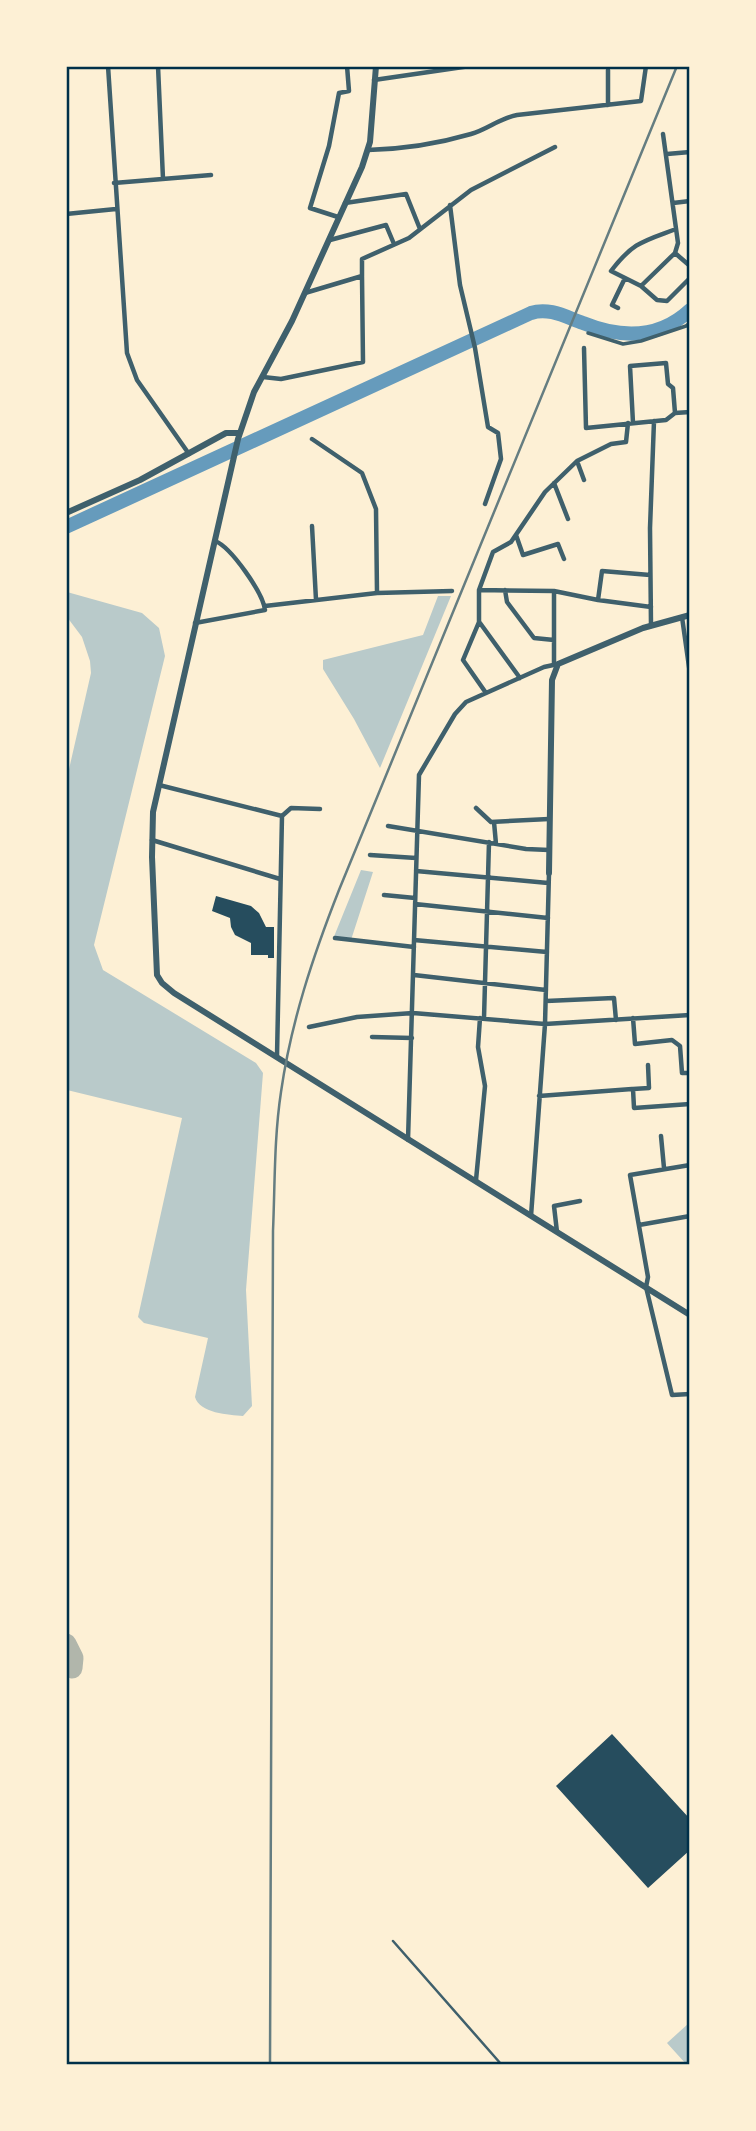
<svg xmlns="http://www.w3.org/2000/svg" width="756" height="2131" viewBox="0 0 756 2131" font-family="Lato,sans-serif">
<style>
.green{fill:#b9caca}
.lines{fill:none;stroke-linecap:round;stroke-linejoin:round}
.river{stroke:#669bbc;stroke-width:14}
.taxiway{stroke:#b1b6ab;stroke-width:21}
.building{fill:#264d5e}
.service{stroke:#3f606c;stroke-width:2.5}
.pedestrian{stroke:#3f606c;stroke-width:3.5}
.minor{stroke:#3f606c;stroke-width:4.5}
.tertiary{stroke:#3f606c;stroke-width:6}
.rail{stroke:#657d81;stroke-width:2.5}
.neatline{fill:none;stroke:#003049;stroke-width:2.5}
</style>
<rect width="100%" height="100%" fill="#fdf0d5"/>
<!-- green -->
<path class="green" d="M67,592l75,21 17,15 6,28 -71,289 9,25 153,93 7,10 -17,217 6,116 -9,10c-14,-1 -44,-3 -48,-19l13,-59 -64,-15 -6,-6 44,-199 -115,-28v-312l24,-105 -1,-12 -8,-24 -15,-20z
M438,596h13l-71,172 -26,-49 -31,-50v-9l100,-25z
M361,870l12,2 -22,68 -18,-1z
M689,2023v41h-3l-19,-21z"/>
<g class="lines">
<!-- river -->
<path class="river" d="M66,527l465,-214c18,-6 35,4 52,10 37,15 75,17 107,-13"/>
<!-- taxiway -->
<path class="taxiway" d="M66,1644l7,14 -1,10"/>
</g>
<!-- building -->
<path class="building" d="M216,896l35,10 8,7 7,14h8v31h-6v-3h-17v-12l-16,-8 -4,-8 -1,-9 -18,-7z
M612,1734l78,85v31l-42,38 -92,-102z"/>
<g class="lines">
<!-- service -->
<path class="service" d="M393,1941l108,123"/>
<!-- pedestrian -->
<path class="pedestrian" d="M588,333l35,11 18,-3 45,-15 4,-3"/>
<!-- minor -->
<path class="minor" d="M108,66l19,287 10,27 52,74
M158,66l5,113
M608,70v35
M374,80l96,-14
M368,150c36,-1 69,-6 103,-16 17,-5 29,-16 46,-19l124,-14 5,-35
M667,154l23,-2
M114,183l97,-8
M345,203l61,-9 14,35
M673,203l17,-2
M450,205l10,80 15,63 13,79 10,6 3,26 -16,45
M66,214l50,-5
M338,217l-28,-9 19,-62 10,-53 10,-2 -2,-25
M676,229c-32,12 -43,13 -65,42l30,15 16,14 10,1 23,-23
M330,240l56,-15 8,19
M675,253l15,13
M641,286l34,-33 3,-10 -15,-109
M305,293l57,-17v-17l47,-21 62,-48 84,-43
M618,308l-6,-3 13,-27
M584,348l2,80 80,-8 9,-7 15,-1
M263,377l18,2 82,-17 -1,-86
M633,423l-3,-57 36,-3 2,21 5,4 2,25
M312,439l50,34 14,36 1,84
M577,461l7,19
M554,483l14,36
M312,526l4,74
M516,535l7,20 35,-11 6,15
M650,575l-48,-4 -4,29 53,7
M479,590v32l-16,38 23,33
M505,590l2,12 27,36 20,2
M554,591l44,9
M265,606l112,-13 75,-2
M682,617l8,57
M195,623l70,-13c-2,-17 -34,-63 -50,-69
M480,623l40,55
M651,626l-1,-98 4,-107
M554,665v-74l-75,-1 14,-38 18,-10 34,-50 32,-31 34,-17 15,-2 2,-19
M159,785l123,31
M476,808l15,14 58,-3
M494,822l2,22
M388,826l138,23 23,1
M152,840l128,39
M370,855l46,3
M416,871l132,12
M384,895l31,3
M415,904l133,14
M335,938l79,9
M414,940l133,12
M414,975l132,15
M546,1001l68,-3 2,22
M484,1018l5,-176
M633,1018l2,26 37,-4 8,6 2,27h8
M309,1027l48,-10 56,-4 132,11 145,-9
M372,1037l40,1
M277,1056l5,-240 9,-8 29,1
M648,1065l1,23 -16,1 1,19 56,-4
M539,1096l93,-7
M661,1136l3,32
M408,1140l11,-365 36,-61 11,-12 78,-35 14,-3
M690,1165l-60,10 18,102 -2,10 26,108 18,-1
M476,1180l9,-94 -7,-39 2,-29
M531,1216l14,-192 4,-151
M639,1225l51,-9
M557,1232l-3,-26 26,-5"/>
<!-- tertiary -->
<path class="tertiary" d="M376,66l-6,76 -8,25 -70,154 -38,71 -16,47 -85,373 -1,45 5,118 5,8 12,10 516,322
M66,513l74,-33 86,-47h14
M549,873l3,-193 6,-16 85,-36 47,-13"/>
<!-- rail -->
<path class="rail" d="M270,2064l3,-833c2,-46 1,-93 8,-139 10,-70 32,-136 58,-202l338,-824"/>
</g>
<!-- border -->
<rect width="756" height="2131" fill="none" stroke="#fdf0d5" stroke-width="136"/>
<rect x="68" y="68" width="620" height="1995" class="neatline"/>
</svg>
